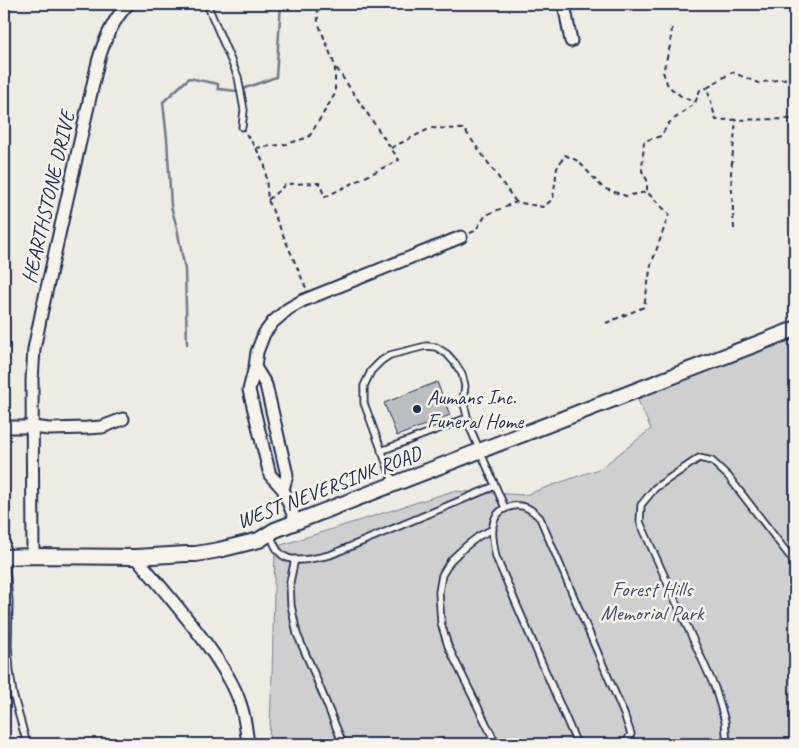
<svg xmlns="http://www.w3.org/2000/svg" width="799" height="748" viewBox="0 0 799 748" font-family="Caveat,sans-serif">
<style>
.green{fill:#cfcfcf;stroke:#757f96}
.lines{fill:none;stroke-linecap:round;stroke-linejoin:round}
.stream{stroke:#6e7992;stroke-width:2.5}
.building{fill:#babdc2;stroke:#1b2f5e}
.service-casing{stroke:#1b2f5e;stroke-width:9}
.minor-casing{stroke:#1b2f5e;stroke-width:15}
.tertiary-casing{stroke:#1b2f5e;stroke-width:18}
.path{stroke:#1b2f5e;stroke-width:2;stroke-dasharray:5 4;stroke-linecap:butt}
.service{stroke:#f7f3e8;stroke-width:5.5}
.minor{stroke:#f7f3e8;stroke-width:11}
.tertiary{stroke:#f7f3e8;stroke-width:14}
.poi-dot{fill:#1b2f5e;stroke:#f7f3e8;stroke-width:2}
.labels{text-anchor:middle;dominant-baseline:central;stroke-width:5;stroke-linejoin:round;paint-order:stroke}
.street-label{font-size:21px;fill:#1b2f5e;stroke:#f7f3e8}
.poi-label{font-size:21px;fill:#1b2f5e;stroke:#f7f3e8;text-anchor:start}
.park-label{font-size:21px;fill:#3f4f75;stroke:#f7f3e8}
</style>
<rect width="100%" height="100%" fill="#eeebe2"/>
<filter id="ink" filterUnits="userSpaceOnUse"><feTurbulence type="fractalNoise" baseFrequency=".02" numOctaves="2"/><feDisplacementMap in="SourceGraphic" scale="10" xChannelSelector="R" yChannelSelector="G"/><feConvolveMatrix kernelMatrix="1 2 1 2 8 2 1 2 1" color-interpolation-filters="sRGB"/></filter>
<g filter="url(#ink)">
<!-- green -->
<path class="green" d="M795,339v405h-526l3,-67 3,-130 178,-56 72,4 76,-27 50,-39 -14,-31z
M239,740v4h-101z"/>
<g class="lines">
<!-- stream -->
<path class="stream" d="M187,344l-2,-74 -8,-42 -6,-22 -4,-67 -4,-37 26,-24 29,6v5l19,2 39,-14 5,-73"/>
</g>
<!-- building -->
<path class="building" d="M437,382l13,33 -53,21 -13,-33z"/>
<g class="lines">
<!-- service casing -->
<g class="service-casing">
<path id="service" d="M207,4l31,73 6,33 -2,17
M381,451l86,-33
M394,484l-30,-81v-17l7,-15 10,-10 9,-6 36,-9 10,1 11,7 8,9 7,11 3,12 -2,14 7,28 35,80
M493,529l-14,7 -13,10 -15,14 -9,15 -3,17 2,31 7,23 48,98
M270,534c3,6 5,14 9,18 12,14 36,6 51,3l165,-69
M5,557l4,44 -1,44 2,27 3,22 14,50
M295,559l-5,23 1,23 6,29 17,39 29,71
M577,744l-81,-187c-4,-20 -10,-46 17,-51 12,-2 19,4 27,12l84,196 7,20 -6,10
M727,744l-2,-23 -10,-33 -75,-166 1,-17 14,-17 44,-30 13,3 16,15 67,87"/>
</g>
<!-- minor casing -->
<g class="minor-casing">
<path id="minor" d="M564,4l7,37
M255,367l11,18 21,90 -4,14 -13,-14 -21,-85 6,-23 2,-15 7,-18 9,-12 15,-13 14,-8 159,-64
M4,427h29l16,2 38,-1 15,-1 21,-8
M283,489l13,33
M33,556l-1,-176 2,-31 8,-39 56,-248c6,-22 14,-41 30,-58
M136,557c28,34 57,66 81,102 9,14 18,28 23,44 5,13 6,27 8,41"/>
</g>
<!-- tertiary casing -->
<g class="tertiary-casing">
<path id="tertiary" d="M4,557l29,-1 103,1 50,-3h10l23,-4 40,-10 16,-10 520,-201"/>
</g>
<!-- path -->
<path class="path" d="M672,28l-2,18 -7,26 5,14 13,10 13,6
M795,77l-37,6 -26,-11 -25,16 9,32 79,-1
M246,134l10,14 9,18 3,34 38,88
M256,148l31,-4 22,-7 26,-43v-28l-17,-44 -1,-18
M391,148l40,-20 33,1 52,73
M268,200l18,-16 33,-1 6,14 74,-37 -64,-94
M734,229l-3,-56 5,-54
M470,233l5,-2 11,-16 30,-13 27,5 10,-8 4,-31 8,-13 13,6 25,27 23,8 21,-4v-12l-5,-9 2,-30 17,-5 8,-13 26,-20 5,-13 7,-2
M606,323l38,-16 7,-42 9,-25 9,-26 -22,-22"/>
<!-- service -->
<use href="#service" class="service"/>
<!-- minor -->
<use href="#minor" class="minor"/>
<!-- tertiary -->
<use href="#tertiary" class="tertiary"/>
</g>
</g>
<!-- markers -->
<circle class="poi-dot" cx="417" cy="409" r="5"/>
<g class="labels">
<!-- street labels -->
<g class="street-label">
<text transform="translate(48 197) rotate(-77)">HEARTHSTONE DRIVE</text>
<text transform="translate(329 487) rotate(-21)">WEST NEVERSINK ROAD</text>
</g>
<!-- poi labels -->
<g class="poi-label">
<text x="427" y="397">Aumans Inc.<tspan x="427" dy="24">Funeral Home</tspan></text>
</g>
<!-- park labels -->
<g class="park-label">
<text x="652" y="589">Forest Hills<tspan x="652" dy="24">Memorial Park</tspan></text>
</g>
</g>
<!-- margin -->
<rect width="799" height="748" fill="none" stroke="#f7f3e8" stroke-width="20"/>
<rect x="10" y="10" width="779" height="728" fill="none" stroke="#1b2f5e" stroke-width="2" filter="url(#ink)"/>
</svg>
